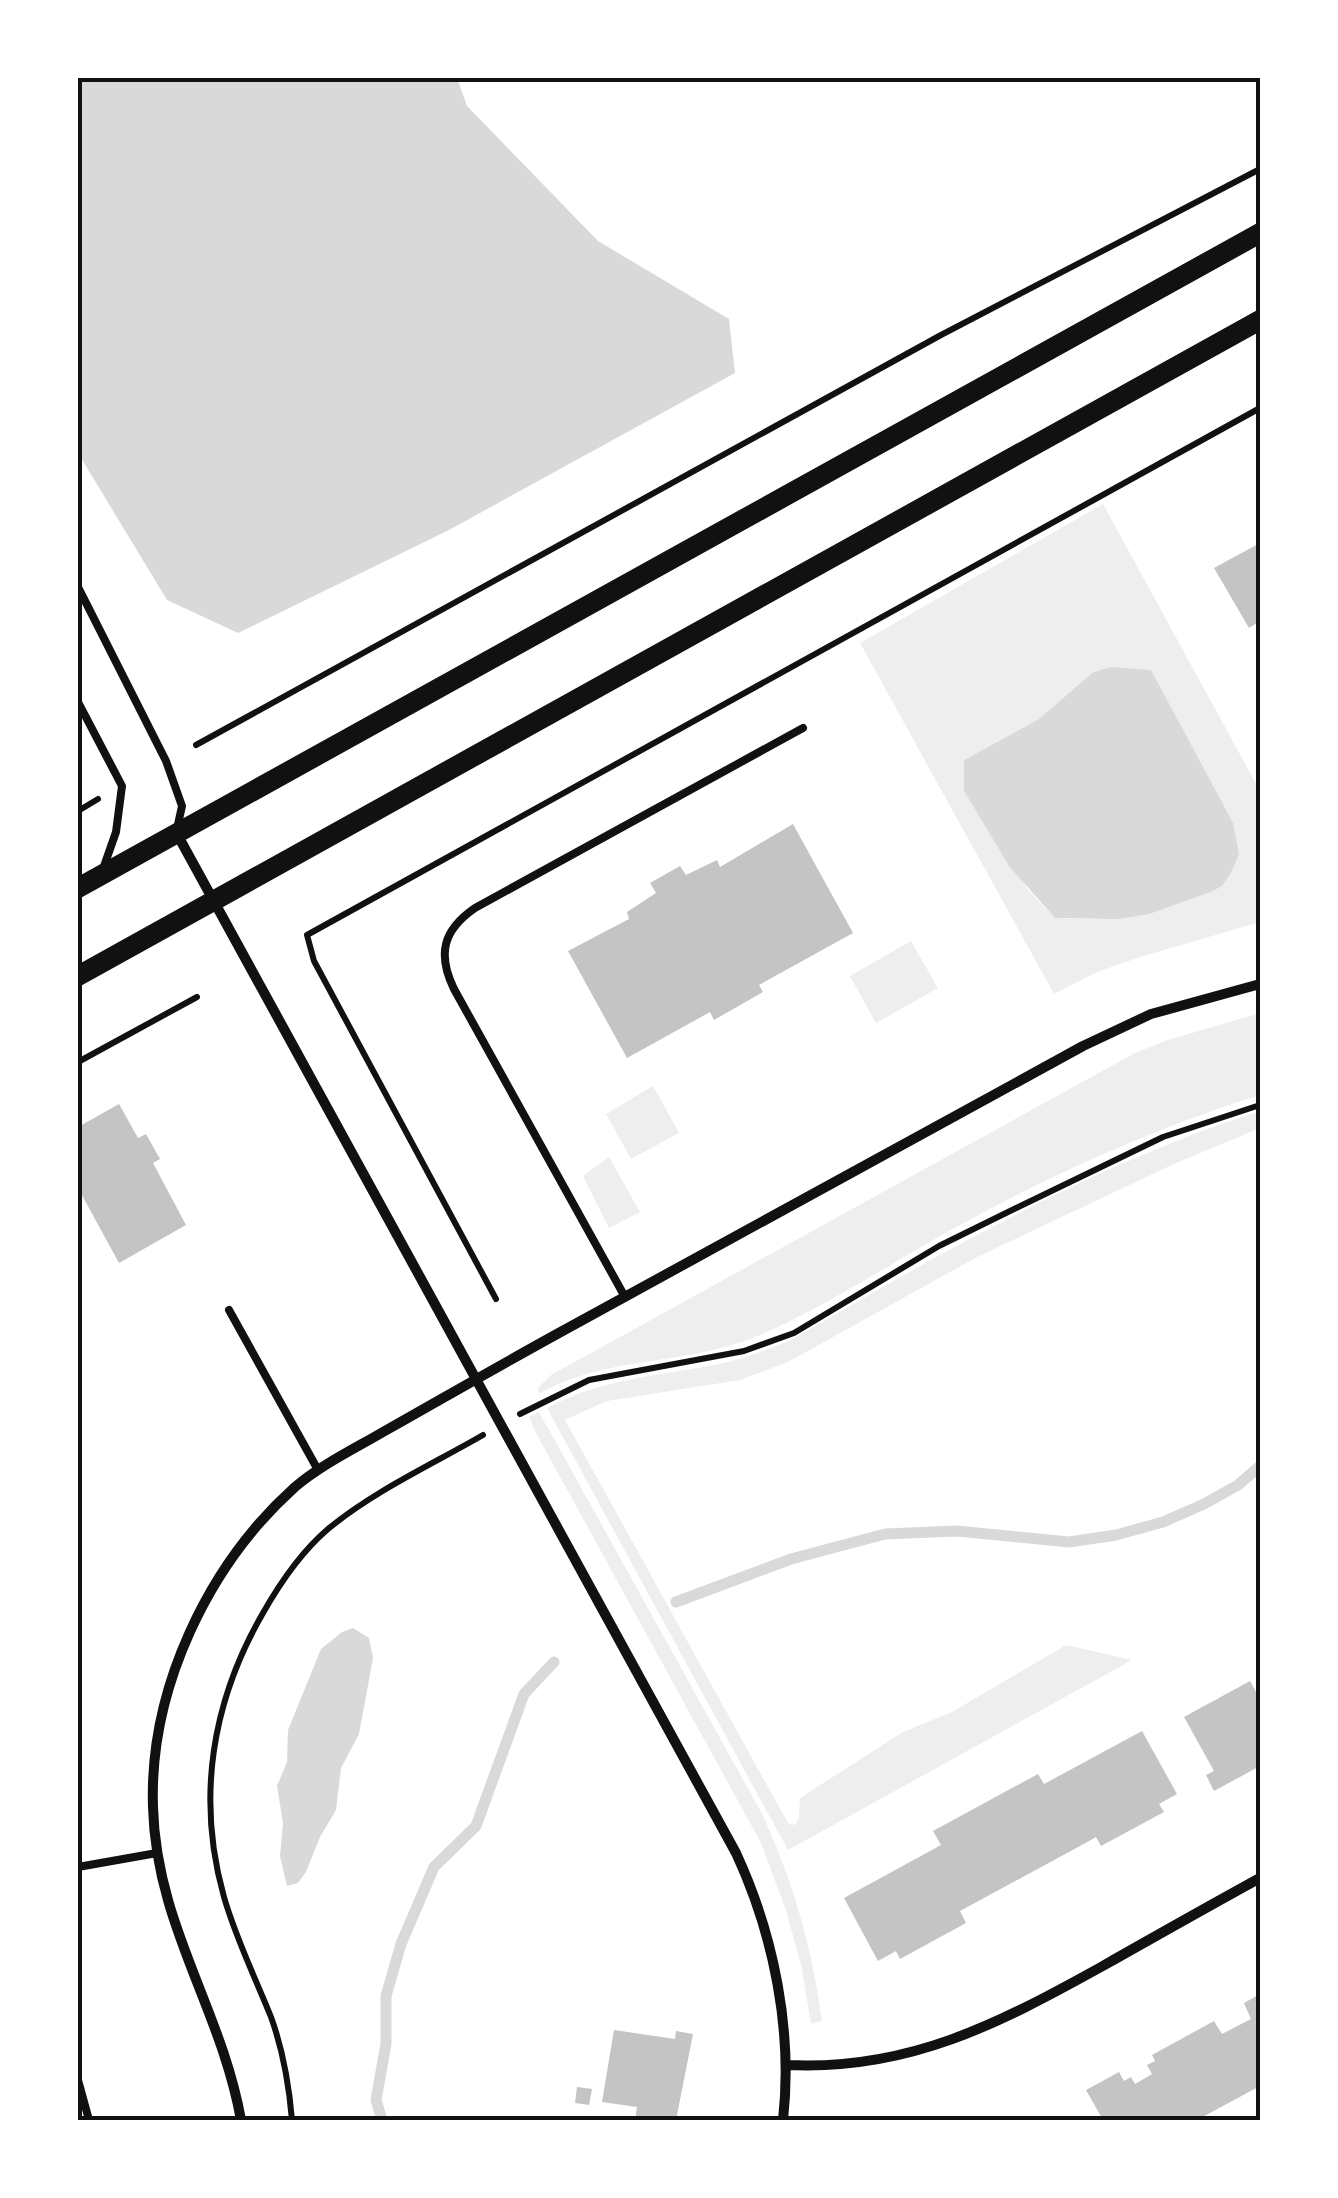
<svg xmlns="http://www.w3.org/2000/svg" width="1338" height="2198" viewBox="0 0 1338 2198" font-family="'Alegreya Sans',sans-serif">
<style>
.green{fill:#eee;fill-rule:evenodd}
.water{fill:#d9d9d9}
.lines{fill:none;stroke-linecap:round;stroke-linejoin:round}
.stream{stroke:#d9d9d9;stroke-width:11}
.building{fill:#c4c4c4}
.path{stroke:#111;stroke-width:6}
.service{stroke:#111;stroke-width:8}
.minor{stroke:#111;stroke-width:10}
.secondary{stroke:#111;stroke-width:20}
.neatline{fill:none;stroke:#111;stroke-width:4}
</style>
<rect width="100%" height="100%" fill="#fff"/>
<!-- green -->
<path class="green" d="M1103,504l157,287v131l-120,35 -43,15 -43,22 -194,-351zM1092,673l130,213c-53,27 -108,36 -167,32l-28,-29 -63,-129 75,-41z
M911,941l27,47 -62,35 -26,-47z
M1260,1013v82c-103,32 -205,78 -300,130 -66,36 -131,80 -200,110 -71,31 -152,20 -220,58l-3,-4 14,-14 584,-322 33,-13z
M653,1086l26,47 -48,26 -25,-45z
M1260,1111v17l-86,36 -197,93 -189,105 -48,18 -133,21 -42,19 223,403 7,2 4,-6 1,-21 103,-66 49,-20 114,-67 66,15 -344,190 -241,-442c53,-29 110,-32 168,-43 26,-5 51,-15 76,-25 150,-87 303,-176 469,-229z
M609,1157l31,55 -31,16 -26,-52z
M539,1412l222,400c32,68 51,135 61,209l-11,3 -9,-55 -16,-59 -25,-67 -225,-410 -7,-16z"/>
<!-- water -->
<path class="water" d="M78,78h379l10,28 131,135 131,78 6,54 -286,157 -211,103 -71,-33 -89,-147z
M1110,667l41,3 82,153 6,31 -8,19 -9,13 -11,6 -62,22 -31,5 -63,-1 -46,-52 -45,-75v-31l75,-41 53,-46z
M353,1628l16,10 4,20 -14,76 -18,34 -5,42 -16,27 -14,35 -8,11 -11,3 -7,-30 3,-33 -6,-37 10,-24 1,-32 33,-81 21,-17z"/>
<g class="lines">
<!-- stream -->
<path class="stream" d="M676,1602l115,-43 94,-25 72,-3 112,11 47,-7 47,-13 41,-18 34,-19 22,-19
M382,2120l-6,-20 10,-56v-48l15,-52 33,-77 42,-41 48,-132 30,-32"/>
</g>
<!-- building -->
<path class="building" d="M1260,543v78l-11,7 -35,-60z
M793,824l60,109 -94,52 4,7 -49,28 -4,-8 -83,46 -59,-107 61,-32 -2,-7 29,-19 -6,-10 30,-17 6,9 31,-15 3,7z
M119,1104l19,34 8,-4 14,25 -7,4 33,62 -67,38 -41,-75v-61z
M1250,1681l10,18v67l-46,25 -8,-16 8,-4 -30,-54z
M1142,1731l35,63 -18,10 5,8 -63,34 -5,-9 -5,3 -131,71 6,12 -66,36 -4,-8 -18,10 -34,-63 97,-53 -8,-14 105,-57 6,10z
M1260,1994v92l-63,34h-94l-17,-30 33,-18 5,9 7,-4 4,7 17,-10 -5,-9 8,-4 -3,-6 62,-34 8,13 29,-15 -7,-16z
M614,2030l61,9 1,-8 17,3 -17,86h-41l2,-13 -35,-5z
M577,2087l15,2 -3,16 -14,-2z"/>
<g class="lines">
<!-- path -->
<path class="path" d="M196,745l745,-410 319,-166
M78,811l20,-12
M78,1062l119,-65
M496,1299l-182,-338 -7,-26 953,-527
M520,1414l69,-34 155,-29 50,-18 145,-87 69,-34 155,-75 97,-32
M292,2120c-3,-35 -9,-70 -21,-103 -16,-40 -35,-78 -47,-120 -28,-99 -12,-196 39,-284 17,-30 38,-61 65,-84 46,-38 103,-64 155,-94"/>
<!-- service -->
<path class="service" d="M78,587l88,174 16,45 -5,23
M78,702l44,84 -6,46 -13,37
M625,1297l-171,-308c-17,-35 -11,-59 21,-81l328,-180
M229,1310l89,160
M78,1867l79,-14
M78,2080l11,40"/>
<!-- minor -->
<path class="minor" d="M177,834l559,1019c38,82 57,178 47,267
M787,2065c121,6 211,-41 314,-98 53,-30 106,-60 159,-89
M241,2120c-20,-112 -85,-195 -88,-313 -4,-118 55,-242 142,-320 26,-22 59,-38 88,-55 58,-33 116,-66 174,-98 176,-96 351,-192 526,-288l68,-32 109,-30"/>
<!-- secondary -->
<path class="secondary" d="M78,888l1182,-655
M78,976l1182,-656"/>
</g>
<!-- border -->
<rect width="1338" height="2198" fill="none" stroke="#ffffff" stroke-width="160"/>
<rect x="80" y="80" width="1178" height="2038" class="neatline"/>
</svg>
